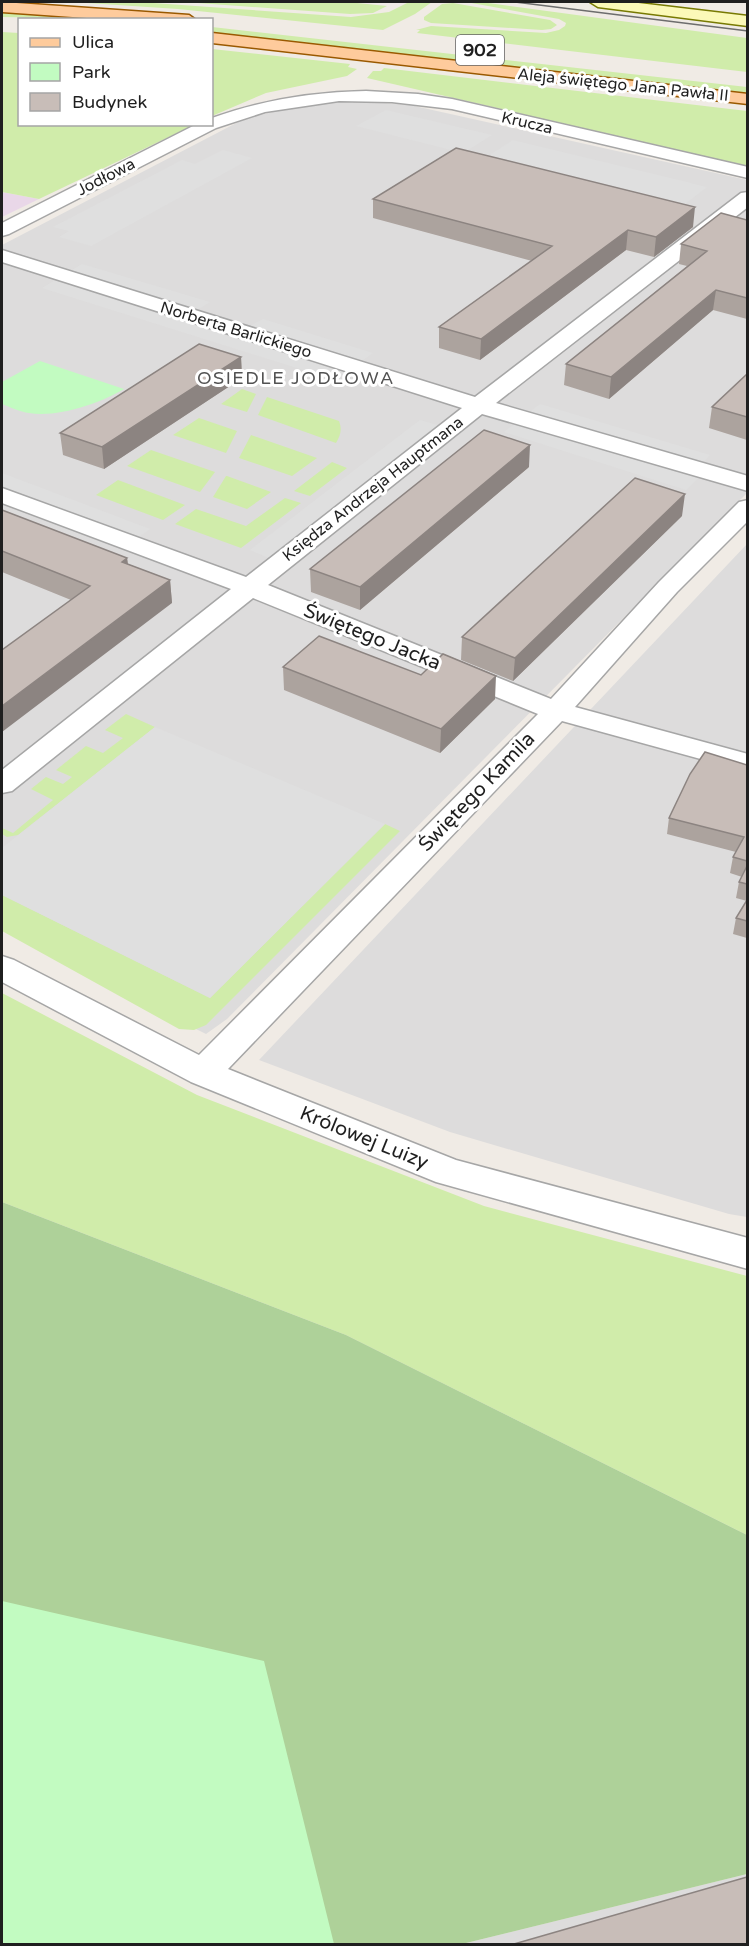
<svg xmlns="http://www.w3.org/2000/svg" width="749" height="1946" viewBox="0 0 749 1946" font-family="'Varela Round',sans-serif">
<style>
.residential{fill:#dddcdc}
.industrial{fill:#e9d7e8}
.grass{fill:#d0ecaa}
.forest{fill:#aed199}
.park{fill:#c2fbc1}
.parking{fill:#dfdfdf}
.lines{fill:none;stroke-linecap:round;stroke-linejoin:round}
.street-casing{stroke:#a6a6a6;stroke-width:3}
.secondary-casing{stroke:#787a02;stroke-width:3}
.primary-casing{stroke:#9a5900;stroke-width:3}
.street{fill:#fff;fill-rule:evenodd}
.secondary{fill:#fbf9b8;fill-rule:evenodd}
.primary{fill:#fecb9c;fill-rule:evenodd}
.tram{stroke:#6d6d6d;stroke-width:1.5}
.wall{fill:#aca39e}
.shaded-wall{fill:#8c8481}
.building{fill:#c8bdb8;stroke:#8c8481;stroke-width:1.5}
.labels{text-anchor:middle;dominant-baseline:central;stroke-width:6;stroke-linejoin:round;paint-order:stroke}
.far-street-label{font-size:16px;fill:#1f1f1f;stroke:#fff}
.shield{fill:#fff;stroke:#626262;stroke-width:1.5}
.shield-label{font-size:18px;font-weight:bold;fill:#1f1f1f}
.far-neighbourhood-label{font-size:18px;letter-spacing:1.5px;fill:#525252;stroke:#fff}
.street-label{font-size:20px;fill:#1f1f1f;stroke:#fff}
</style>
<rect width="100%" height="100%" fill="#f0ebe5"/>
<!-- residential -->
<path class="residential" d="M360,101l50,4 337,75v313l-520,526 -21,15 -138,-69 -66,-38v-682l242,-126 66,-16z
M747,544v673l-18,-3 -279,-82 -191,-72z
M747,1874v70h-285z"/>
<!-- industrial -->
<path class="industrial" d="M2,192l37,7 -37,18z"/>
<!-- grass -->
<path class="grass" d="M72,2h67l212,15 38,-5 20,-10h23l-17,12 -32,16 -205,-21z
M184,2h163l40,4 -14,7 -23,1z
M466,2h15l266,36v34l-330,-39 3,-3h-4l15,-4 115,7 13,-3 6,-4 1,-3 -7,-4z
M453,3l97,17 7,5 -6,4 -9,1 -111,-7 -7,-3v-3l18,-13z
M2,12l117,7 -117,-2z
M212,27l535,60v6l-535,-60z
M2,32l17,1 1,91 174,1 -155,74 -37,-7z
M212,49l138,15 -2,3 9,2 -10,7 -81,17 -54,23z
M384,68l363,43v55l-380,-88 6,-7h8z
M242,389l14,5 -9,18 -26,-8z
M267,397l72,24c3,8 2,14 -3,22l-78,-28z
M199,418l38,13 -11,22 -53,-18z
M251,435l66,23 -25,18 -53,-18z
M151,450l64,22 -15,20 -73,-26z
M332,462l15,6 -37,28 -16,-5z
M226,476h1l44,16 -24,17 -34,-12z
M118,480l67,25 -22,15 -67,-25z
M285,498l16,5 -60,45 -66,-24 21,-15 50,17z
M126,714l29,13 -137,108 -11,2 -5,-3v-6l11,5 40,-33 -22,-11 15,-12 17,7 9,-7 -16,-7 30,-24 17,7 20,-15 -18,-8z
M385,824l15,7 -194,194 -12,5 -15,-1 -177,-98v-36l208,103z
M2,993l195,102 287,111 263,70v259l-401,-200 -344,-133z"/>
<!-- forest -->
<path class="forest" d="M2,1202l344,133 401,200v339l-285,70h-460z"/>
<!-- park -->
<path class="park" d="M40,361l84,28c-23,14 -67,29 -95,24 -9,-1 -19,-6 -27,-9v-22z
M2,1601l262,60 70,283h-332z"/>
<!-- parking -->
<path class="parking" d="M386,110l106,25 -29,18 -107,-27z
M513,140l194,47 -26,20 -196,-49z
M223,150l29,8 -161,88 -32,-9 10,-6 -16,-4 129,-67 13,4z
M82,264l128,38 -13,8 53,16 13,-7 110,34 -38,27 -293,-92z
M540,404l170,51 -9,10 7,3 -22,22 -182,-58z
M420,420l21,6 -170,133 -21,-9z
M2,473l148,56 -14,10 -134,-50z
M155,727l230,97 -175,174 -208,-103v-47z"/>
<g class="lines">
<!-- street casing -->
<g class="street-casing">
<path id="street" d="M366,91l52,3 34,5 296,68v11l-296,-69 -60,-7 -53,-1 -74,11 -49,16 -207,106 -7,2v-13l195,-99h15v-6c50,-18 100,-26 154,-27z
M748,192v15l-252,196 252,73v15l-266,-77 -214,171 283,114 108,-117 80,-80 9,-2v21l-71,71 -102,115 173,47v18l-186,-51 -334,348 228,91 292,78v31l-312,-87 -245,-100 -189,-100v-26l12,4 185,95 339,-341 -285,-116 -241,193 -10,2v-23l229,-181 -229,-86v-15l244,89 216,-169 -460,-146v-12l473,147 266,-204z"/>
</g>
<!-- secondary casing -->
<g class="secondary-casing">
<path id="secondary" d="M590,2h40l118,14v10l-150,-19z"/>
</g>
<!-- primary casing -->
<g class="primary-casing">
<path id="primary" d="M2,2l187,13 7,5h-81l-113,-8z
M212,33l536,61v10l-536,-61z"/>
</g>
<!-- street -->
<use href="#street" class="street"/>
<!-- secondary -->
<use href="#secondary" class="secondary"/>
<!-- primary -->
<use href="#primary" class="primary"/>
<!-- tram -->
<path class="tram" d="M515,2l233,29"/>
</g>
<!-- wall -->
<path class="wall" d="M373,199l320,28 -39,30 -28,-7 -146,110 -41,-12v-21l93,-66 -159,-43z
M747,220v99l-34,-9 -104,89 -45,-14 2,-21 121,-98 -8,-2 2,-20z
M241,357l1,21 -138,91 -41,-14 -3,-22z
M747,374v66l-38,-12 3,-21z
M529,467l-169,143 -49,-18 -1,-23z
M2,510l125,48 1,6 42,16 2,23 -101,-3 -69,-28z
M682,516l-169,165 -52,-21 1,-23z
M283,667l138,8 74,24 -55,54 -156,-63z
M747,765v173l-14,-4 3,-16 11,-17 -11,-3 3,-16 3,-5 -12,-4 3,-16 3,-5 -69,-18 2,-16z"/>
<!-- shaded-wall -->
<path class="shaded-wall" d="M695,207l-2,20 -39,30 2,-20z
M628,230l-2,20 -146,110 1,-21z
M716,290l-3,20 -104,89 2,-22z
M241,357l1,21 -138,91 -2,-22z
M530,445l-1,22 -169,143v-23z
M685,494l-3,22 -169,165 2,-23z
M127,558l3,23 -8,-19z
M170,580l2,23 -170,129v-26z
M496,676l-1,23 -55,54 1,-24z"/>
<!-- building -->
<path class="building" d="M456,148l239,59 -39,30 -28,-7 -147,109 -42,-12 113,-81 -179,-47z
M721,213l26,7v78l-31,-8 -105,87 -45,-13 141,-113 -26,-7z
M199,344l42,13 -139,90 -42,-14z
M747,374v43l-35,-10z
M484,430l46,15 -170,142 -50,-18z
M635,478l50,16 -170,164 -53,-21z
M2,510l125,48 -5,4 48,18 -168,126v-56l88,-64 -88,-35z
M319,636l102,39 22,-21 53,22 -55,53 -158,-62z
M705,752l42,13v96l-14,-4 11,-20 -75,-19 21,-44z
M747,866v18l-8,-2z
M747,900v21l-11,-3z
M747,1877v67h-233z"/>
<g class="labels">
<!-- far-street labels -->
<g class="far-street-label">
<text transform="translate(623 85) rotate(6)">Aleja świętego Jana Pawła II</text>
<text transform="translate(527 123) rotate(13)">Krucza</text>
<text transform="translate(106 177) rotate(-27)">Jodłowa</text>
<text transform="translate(236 330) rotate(17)">Norberta Barlickiego</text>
<text transform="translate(373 489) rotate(-38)">Księdza Andrzeja Hauptmana</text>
</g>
<!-- shield labels -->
<rect class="shield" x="456" y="35" width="48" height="30" rx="4.5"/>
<g class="shield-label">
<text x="480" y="50">902</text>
</g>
<!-- far-neighbourhood labels -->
<g class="far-neighbourhood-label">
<text x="296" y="378">OSIEDLE JODŁOWA</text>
</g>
<!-- street labels -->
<g class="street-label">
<text transform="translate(372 637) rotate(22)">Świętego Jacka</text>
<text transform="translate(477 792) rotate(-46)">Świętego Kamila</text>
<text transform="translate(364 1138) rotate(22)">Królowej Luizy</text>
</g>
</g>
<!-- border -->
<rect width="749" height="1946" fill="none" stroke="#1f1f1f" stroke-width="6"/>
<!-- legend -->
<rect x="18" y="18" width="195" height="108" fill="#ffffff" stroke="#a5a5a5" stroke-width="1.5"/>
<rect x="30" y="38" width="30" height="9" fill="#fecb9c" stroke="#a5a5a5" stroke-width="1.5"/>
<text x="72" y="48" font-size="18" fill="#1f1f1f">Ulica</text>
<rect x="30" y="63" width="30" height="18" fill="#c2fbc1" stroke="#a5a5a5" stroke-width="1.5"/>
<text x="72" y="78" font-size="18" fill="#1f1f1f">Park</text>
<rect x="30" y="93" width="30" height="18" fill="#c8bdb8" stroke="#a5a5a5" stroke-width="1.5"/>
<text x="72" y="108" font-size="18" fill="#1f1f1f">Budynek</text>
</svg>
